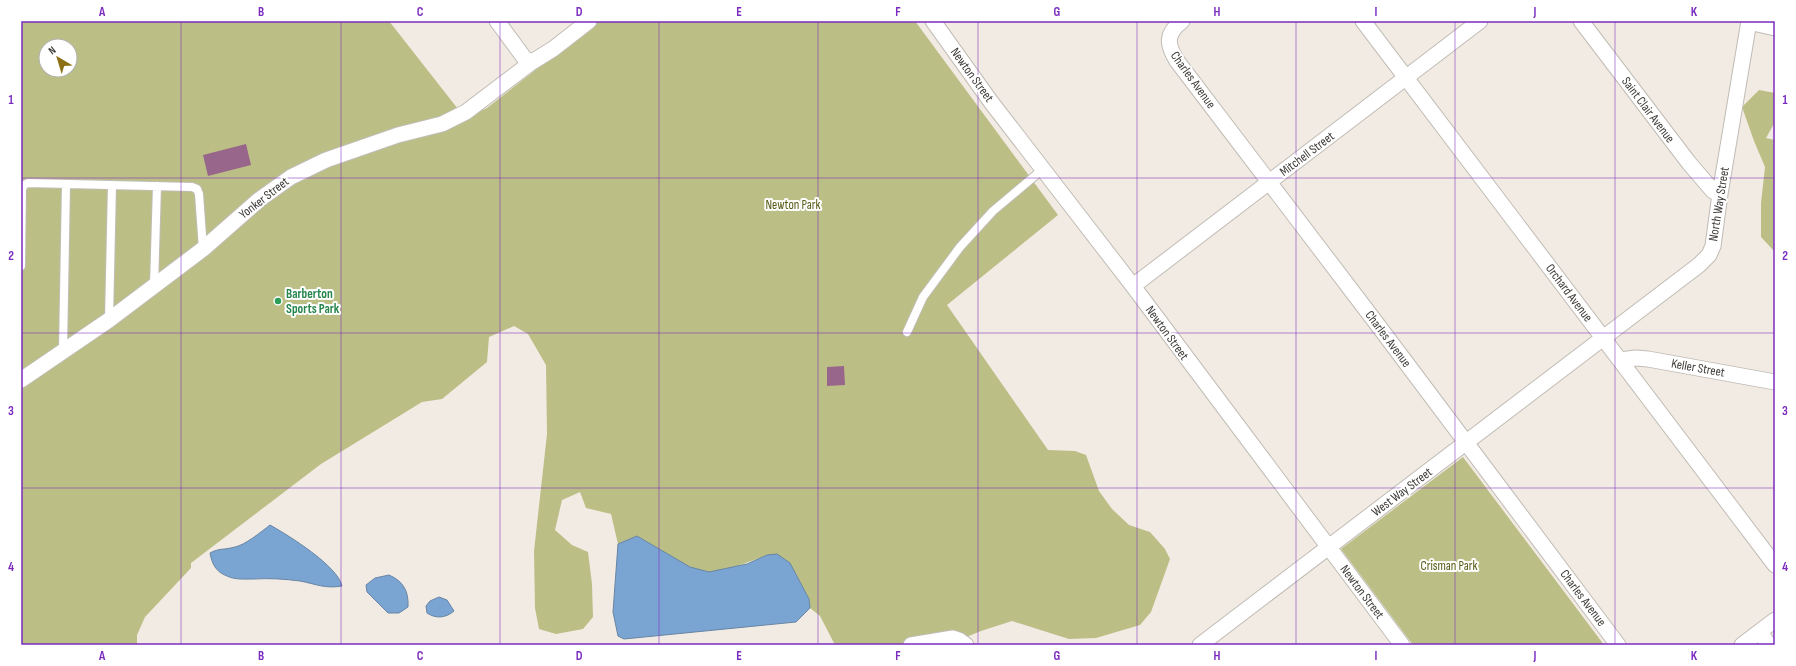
<svg xmlns="http://www.w3.org/2000/svg" width="1796" height="666" viewBox="0 0 1796 666" font-family="'Sofia Sans Condensed',sans-serif">
<style>
.green{fill:#bbbf85;fill-rule:evenodd}
.water{fill:#7aa4d2;stroke:#6885a4}
.building{fill:#98668b}
.lines{fill:none;stroke-linecap:round;stroke-linejoin:round}
.service-casing{stroke:#c1bcb5;stroke-width:10}
.minor-casing{stroke:#c1bcb5;stroke-width:17}
.service{stroke:#fff;stroke-width:8}
.minor{stroke:#fff;stroke-width:15}
.grid{fill:none;stroke:#7b2cbf;stroke-width:1;stroke-opacity:0.55}
.leisure-dot{fill:#2e9e5b;stroke:#fff;stroke-width:1.5}
.labels{text-anchor:middle;dominant-baseline:central;stroke-width:4;stroke-linejoin:round;paint-order:stroke}
.street-label{font-size:13px;fill:#3e3c39;stroke:#fff}
.park-label{font-size:13px;fill:#575a14;stroke:#fff}
.leisure-label{font-size:13px;font-weight:bold;fill:#27864d;stroke:#fff;text-anchor:start}
.neatline{fill:none;stroke:#7b2cbf;stroke-width:1.5}
.grid-label{font-size:13px;text-anchor:middle;font-weight:bold;fill:#7b2cbf}
</style>
<rect width="100%" height="100%" fill="#f1ebe4"/>
<!-- green -->
<path class="green" d="M21,21h368l76,97 22,-10 111,-87h317l143,194 -111,90 101,145 27,1 11,4 13,36 13,18 17,16 21,7 15,17 5,10 -19,53 -11,13 -44,13 -27,1 -57,-18 -31,10 -22,9 7,5h-131l-15,-29 -10,-8 -1,-9 -19,-36 -23,-8c-13,5 -47,18 -59,17 -26,-3 -49,-24 -71,-36l-19,8 -7,-30 -25,-6 -6,-16 -18,8 -7,30 17,15 16,7 4,32 1,33 -10,12 -27,5 -17,-5 -4,-21 -1,-57 13,-117 -1,-69 -18,-31 -14,-8 -25,11 -2,25 -45,37 -20,3 -101,62 -130,99v5l-46,49 -8,18v9l-116,1zM46,46h24v24h-24z
M1759,90l16,3v29l-9,16 9,2v112l-14,-15v-34l4,-36 -11,-26 -12,-34z
M1463,457l141,188h-191l-72,-96z"/>
<!-- water -->
<path class="water" d="M270,525c18,10 68,41 72,61 -17,3 -26,-2 -42,-5 -15,-2 -31,-3 -46,-2 -9,0 -19,1 -27,-3 -11,-4 -15,-12 -17,-23 9,-5 14,-3 25,-6 10,-2 26,-15 35,-22z
M637,536l53,31 19,5 38,-8 20,-9 10,-1 13,9 19,36 1,9 -14,14 -172,17 -6,-3 -5,-24 5,-68z
M389,575c14,6 20,16 19,32l-9,6h-11l-21,-21 -1,-7 9,-7z
M439,597l8,3 7,11c-8,7 -18,8 -27,2l-1,-7 4,-5z"/>
<!-- building -->
<path class="building" d="M246,144l5,21 -43,11 -5,-21z
M844,366l1,19 -18,1v-19z"/>
<g class="lines">
<!-- service casing -->
<g class="service-casing">
<path id="service" d="M21,266l1,-77 2,-4 4,-2 164,4 5,2 2,5 4,55
M154,286l3,-100
M109,320l3,-135
M907,332l16,-35 37,-50 33,-36 50,-42
M63,351l3,-167"/>
</g>
<!-- minor casing -->
<g class="minor-casing">
<path id="minor" d="M497,21l28,38 7,3 21,-13 36,-28
M933,21l58,81 142,184 269,359
M1182,21c-17,13 -15,24 -5,40l200,263 241,321
M1363,21l412,544
M1581,21l108,142 24,28 7,3
M1749,22l26,6
M1133,286l347,-265
M1620,360l16,-2 12,1 127,23
M21,380l88,-60 94,-71 57,-50 31,-22 35,-17 72,-25 44,-11 24,-12 66,-50
M1760,632l9,13
M911,645l42,-7 6,2 7,5
M1200,645l499,-380 10,-10 4,-9 7,-52 29,-173
M1742,645l33,-25"/>
</g>
<!-- service -->
<use href="#service" class="service"/>
<!-- minor -->
<use href="#minor" class="minor"/>
</g>
<!-- grid -->
<path class="grid" d="M181,21v624M341,21v624M500,21v624M659,21v624M818,21v624M978,21v624M1137,21v624M1296,21v624M1455,21v624M1615,21v624M21,178h1754M21,333h1754M21,488h1754"/>
<!-- markers -->
<circle class="leisure-dot" cx="278" cy="301" r="4"/>
<g class="labels">
<!-- street labels -->
<g class="street-label">
<text transform="translate(972 75) rotate(54)">Newton Street</text>
<text transform="translate(1193 80) rotate(54)">Charles Avenue</text>
<text transform="translate(1648 110) rotate(53)">Saint Clair Avenue</text>
<text transform="translate(1307 154) rotate(-37)">Mitchell Street</text>
<text transform="translate(264 198) rotate(-38)">Yonker Street</text>
<text transform="translate(1719 204) rotate(-81)">North Way Street</text>
<text transform="translate(1569 293) rotate(53)">Orchard Avenue</text>
<text transform="translate(1167 333) rotate(54)">Newton Street</text>
<text transform="translate(1388 339) rotate(53)">Charles Avenue</text>
<text transform="translate(1698 368) rotate(10)">Keller Street</text>
<text transform="translate(1402 492) rotate(-37)">West Way Street</text>
<text transform="translate(1362 592) rotate(53)">Newton Street</text>
<text transform="translate(1583 598) rotate(53)">Charles Avenue</text>
</g>
<!-- park labels -->
<g class="park-label">
<text x="793" y="205">Newton Park</text>
<text x="1449" y="566">Crisman Park</text>
</g>
<!-- leisure labels -->
<g class="leisure-label">
<text x="286" y="294">Barberton<tspan x="286" dy="15">Sports Park</tspan></text>
</g>
</g>
<!-- border -->
<rect width="1796" height="666" fill="none" stroke="#ffffff" stroke-width="44"/>
<!-- north arrow -->
<g transform="translate(58 58) rotate(322)"><circle r="19" fill="#ffffff" stroke="#b2b1b0"/>
<path d="M0-3L7 15L0 10L-7 15Z" fill="#8b7114"/>
<text y="-6" font-size="11" font-weight="bold" text-anchor="middle" fill="#3e3c39">N</text>
</g>
<rect x="22" y="22" width="1752" height="622" class="neatline"/>
<g class="grid-label">
<text x="102" y="16">A</text>
<text x="261" y="16">B</text>
<text x="420" y="16">C</text>
<text x="579" y="16">D</text>
<text x="739" y="16">E</text>
<text x="898" y="16">F</text>
<text x="1057" y="16">G</text>
<text x="1217" y="16">H</text>
<text x="1376" y="16">I</text>
<text x="1535" y="16">J</text>
<text x="1694" y="16">K</text>
<text x="11" y="104">1</text>
<text x="1785" y="104">1</text>
<text x="11" y="260">2</text>
<text x="1785" y="260">2</text>
<text x="11" y="415">3</text>
<text x="1785" y="415">3</text>
<text x="11" y="571">4</text>
<text x="1785" y="571">4</text>
<text x="102" y="660">A</text>
<text x="261" y="660">B</text>
<text x="420" y="660">C</text>
<text x="579" y="660">D</text>
<text x="739" y="660">E</text>
<text x="898" y="660">F</text>
<text x="1057" y="660">G</text>
<text x="1217" y="660">H</text>
<text x="1376" y="660">I</text>
<text x="1535" y="660">J</text>
<text x="1694" y="660">K</text>
</g>
</svg>
